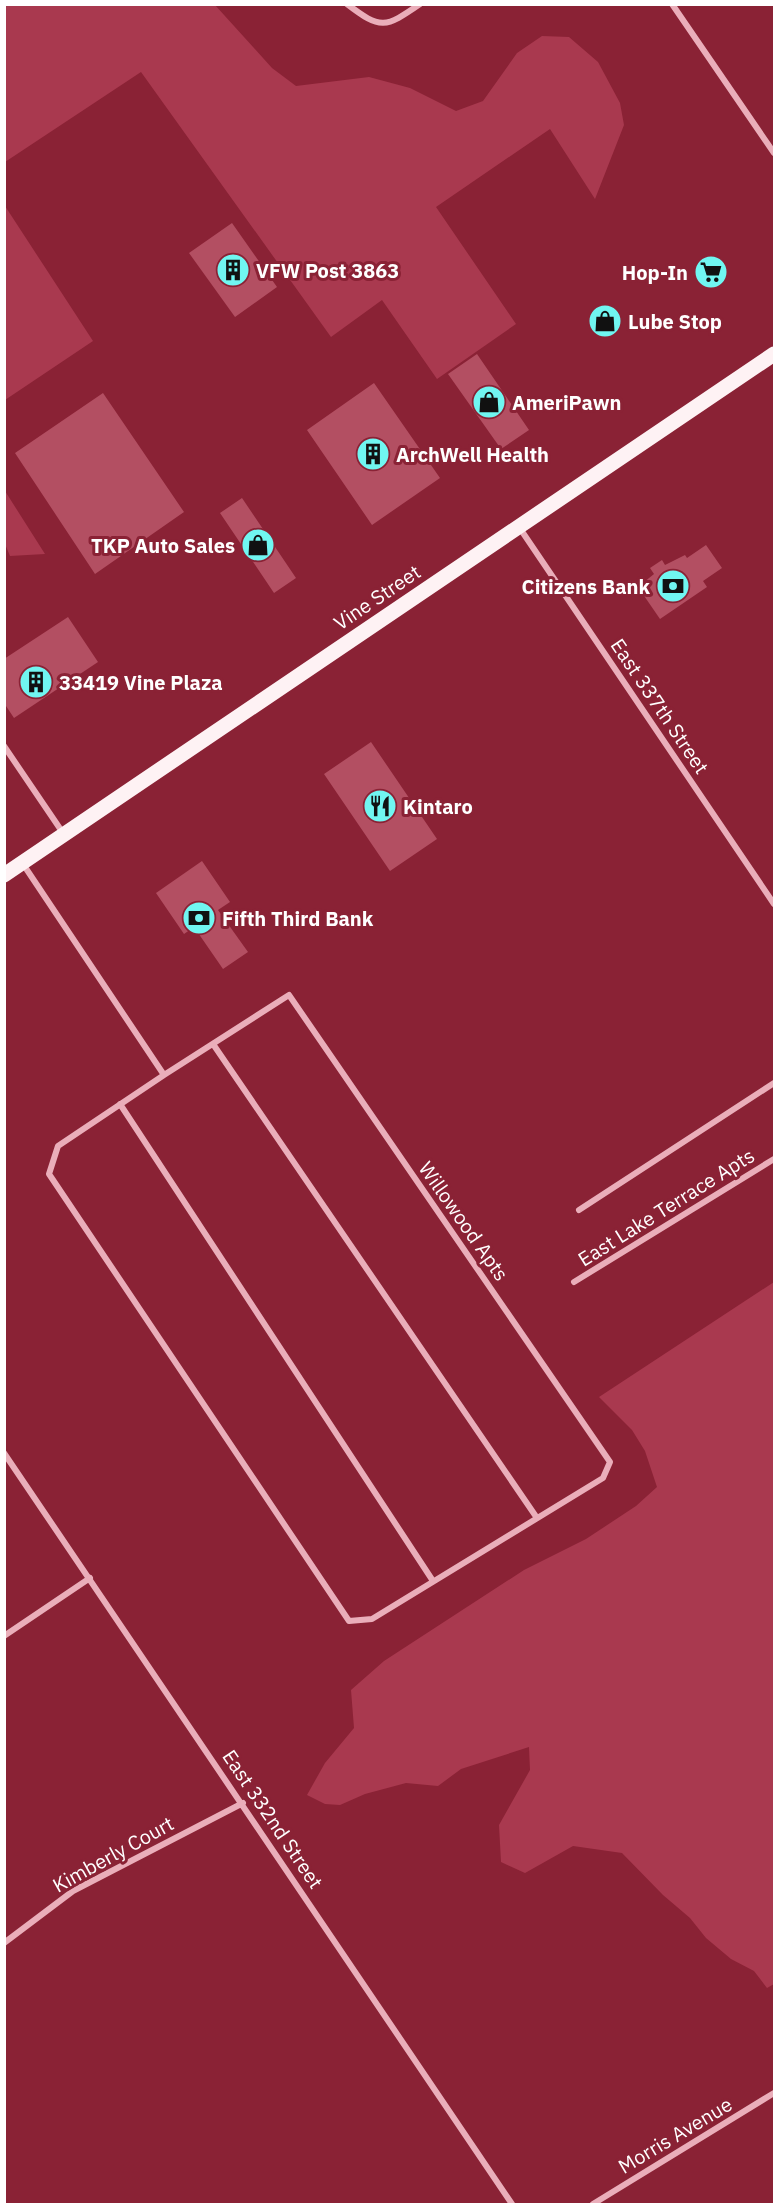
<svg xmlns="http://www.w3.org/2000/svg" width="779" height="2209" viewBox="0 0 779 2209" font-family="'IBM Plex Sans',sans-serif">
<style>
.green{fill:#a9394f}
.building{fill:#b34f62}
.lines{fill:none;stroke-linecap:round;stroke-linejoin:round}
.street{stroke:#eaaeba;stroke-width:6}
.primary{stroke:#fef2f4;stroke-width:15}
.labels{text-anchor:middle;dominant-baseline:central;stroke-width:6;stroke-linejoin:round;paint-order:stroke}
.poi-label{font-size:20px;font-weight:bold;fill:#fff;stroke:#8a2235;text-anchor:start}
.street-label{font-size:20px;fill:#fff;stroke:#8a2235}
</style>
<rect width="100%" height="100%" fill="#8a2235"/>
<!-- green -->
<path class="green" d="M5,4l210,1 57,63 24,18 73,-9 41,11 46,23 27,-10 34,-48 25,-17 27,1 29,25 22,41 4,22 -29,74 -45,-70 -114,78 80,117 -79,55 -55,-79 -51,37 -190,-265 -136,90z
M5,206l88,135 -88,59h-1z
M4,491h1l40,63 -35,2 -5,-12z
M774,1282v702l-7,4 -13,-17 -23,-12 -25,-21 -16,-20 -27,-23 -41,-42 -49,-7 -48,27 -24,-11 -2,-37 31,-55 -1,-23 -68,22 -23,17 -32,-3 -41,11 -25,11 -15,-1 -18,-9 18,-32 29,-35 -3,-38 33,-29 140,-91 62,-31 50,-33 21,-19 -12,-36 -13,-21 -33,-33z"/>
<!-- building -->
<path class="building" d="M232,223l45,64 -42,30 -46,-64z
M477,354l52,76 -28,19 -53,-75z
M374,383l66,95 -68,47 -65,-95z
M103,393l81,119 -89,62 -80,-121z
M242,498l54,80 -22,15 -54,-80z
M706,545l16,23 -19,13 4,6 -47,32 -22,-32 16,-13 -4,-6 12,-8 3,5 20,-10 2,3z
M68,617l30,45 -84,56 -10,-15v-44z
M371,742l66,97 -47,32 -66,-97z
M202,861l28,41 -12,8 30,42 -25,17 -29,-42 -10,7 -28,-41z"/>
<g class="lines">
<!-- street -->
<path class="street" d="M347,4c34,26 38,24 73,0
M672,4l102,149
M519,527l255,377
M4,746l59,87
M23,864l141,211 125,-80 321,467 -7,16 -231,141 -23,2 -300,-447 9,-28 106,-71
M213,1044l324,474
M120,1104l313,477
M579,1210l195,-127
M574,1282l200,-123
M4,1453l508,751
M4,1636l86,-58
M4,1943l69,-52 170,-88
M593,2204l181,-111"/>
<!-- primary -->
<path class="primary" d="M4,875l770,-521"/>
</g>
<!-- icons -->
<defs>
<g id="building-disc" transform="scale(1.725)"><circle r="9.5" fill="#70f6f1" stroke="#8a2235"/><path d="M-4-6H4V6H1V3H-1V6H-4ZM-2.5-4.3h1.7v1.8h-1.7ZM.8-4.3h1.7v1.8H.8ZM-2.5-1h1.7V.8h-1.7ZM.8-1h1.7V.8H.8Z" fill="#111"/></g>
<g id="supermarket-disc" transform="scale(1.725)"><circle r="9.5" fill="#70f6f1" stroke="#8a2235"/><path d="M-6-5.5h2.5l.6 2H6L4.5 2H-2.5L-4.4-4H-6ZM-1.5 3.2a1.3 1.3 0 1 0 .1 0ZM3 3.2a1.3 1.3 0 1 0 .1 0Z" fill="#111"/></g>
<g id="shop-disc" transform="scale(1.725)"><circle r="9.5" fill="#70f6f1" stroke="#8a2235"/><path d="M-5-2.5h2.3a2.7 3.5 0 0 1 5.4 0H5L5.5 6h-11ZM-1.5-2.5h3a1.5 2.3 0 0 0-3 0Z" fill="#111"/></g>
<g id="bank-disc" transform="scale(1.725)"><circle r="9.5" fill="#70f6f1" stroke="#8a2235"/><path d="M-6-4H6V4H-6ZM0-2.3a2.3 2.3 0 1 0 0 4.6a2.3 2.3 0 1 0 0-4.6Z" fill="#111"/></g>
<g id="restaurant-disc" transform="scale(1.725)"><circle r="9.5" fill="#70f6f1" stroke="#8a2235"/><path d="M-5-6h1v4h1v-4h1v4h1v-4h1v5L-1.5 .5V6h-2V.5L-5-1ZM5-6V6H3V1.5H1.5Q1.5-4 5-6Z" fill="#111"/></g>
</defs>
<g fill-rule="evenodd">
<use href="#building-disc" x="233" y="270"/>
<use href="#supermarket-disc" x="711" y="272"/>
<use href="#shop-disc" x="605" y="321"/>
<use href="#shop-disc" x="489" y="402"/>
<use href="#building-disc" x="373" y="454"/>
<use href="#shop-disc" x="258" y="545"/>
<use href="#bank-disc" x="673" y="586"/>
<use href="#building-disc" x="36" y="682"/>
<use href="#restaurant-disc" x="380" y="806"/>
<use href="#bank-disc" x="199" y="918"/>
</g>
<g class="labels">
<!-- poi labels -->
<g class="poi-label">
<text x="256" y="270">VFW Post 3863</text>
<text x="688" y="272" text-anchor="end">Hop-In</text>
<text x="628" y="321">Lube Stop</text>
<text x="512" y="402">AmeriPawn</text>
<text x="396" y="454">ArchWell Health</text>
<text x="235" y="545" text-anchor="end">TKP Auto Sales</text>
<text x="650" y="586" text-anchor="end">Citizens Bank</text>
<text x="59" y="682">33419 Vine Plaza</text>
<text x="403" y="806">Kintaro</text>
<text x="222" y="918">Fifth Third Bank</text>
</g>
<!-- street labels -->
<g class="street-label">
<text transform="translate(377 597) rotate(-34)">Vine Street</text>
<text transform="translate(660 706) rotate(56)">East 337th Street</text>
<text transform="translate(666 1207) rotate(-32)">East Lake Terrace Apts</text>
<text transform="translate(464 1221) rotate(55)">Willowood Apts</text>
<text transform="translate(273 1819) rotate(56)">East 332nd Street</text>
<text transform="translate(113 1854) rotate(-29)">Kimberly Court</text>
<text transform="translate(675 2135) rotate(-31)">Morris Avenue</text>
</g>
</g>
<!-- border -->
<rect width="779" height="2209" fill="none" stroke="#ffffff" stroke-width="12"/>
</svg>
